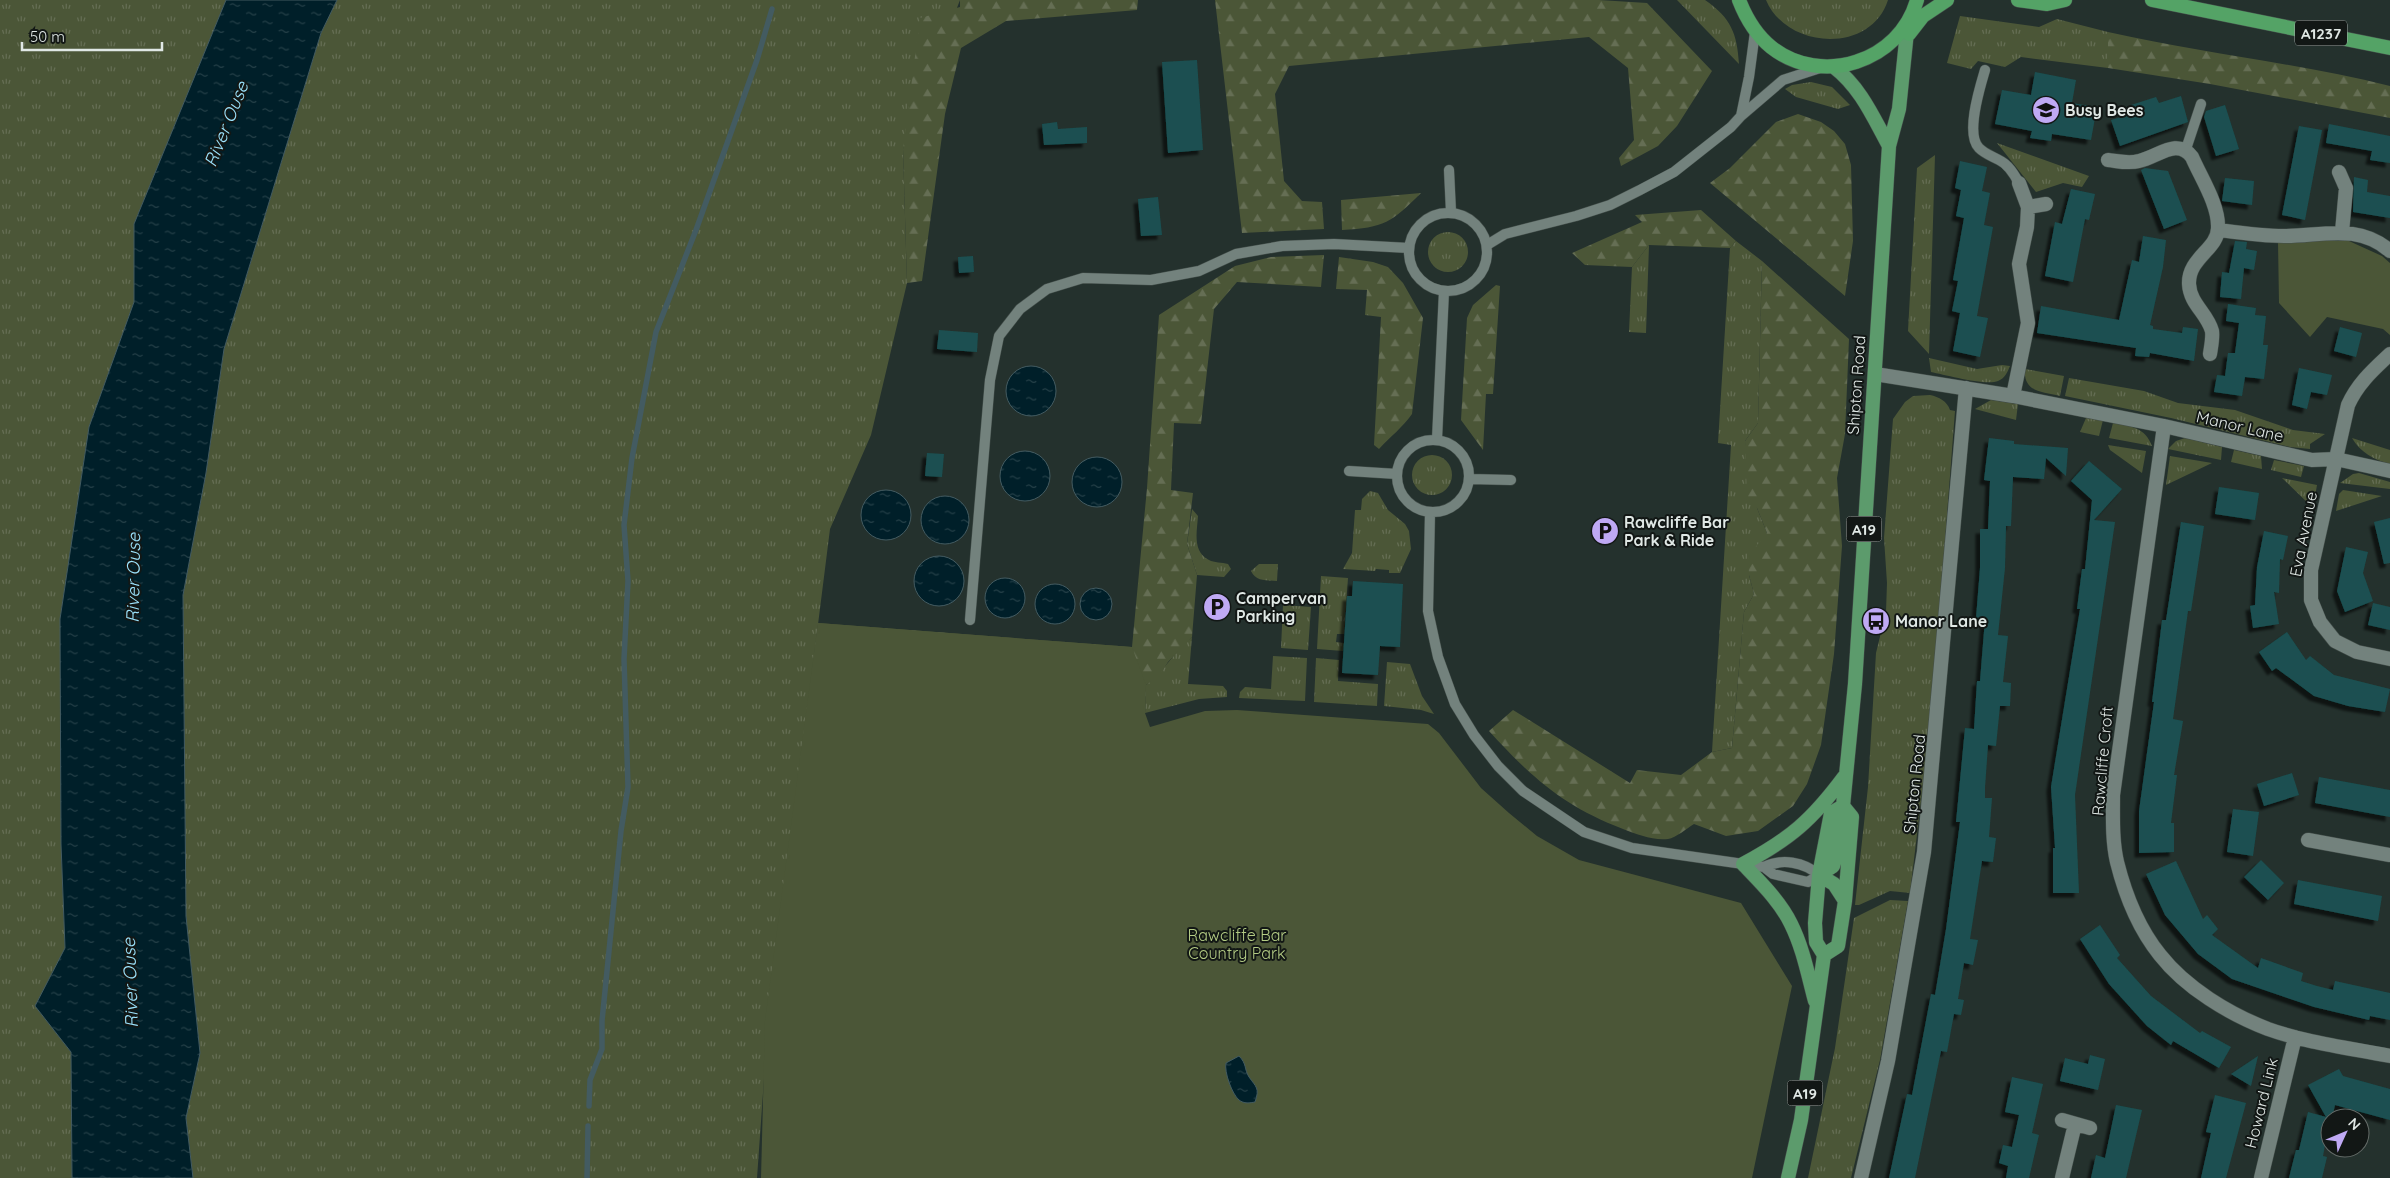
<svg xmlns="http://www.w3.org/2000/svg" width="2390" height="1178" viewBox="0 0 2390 1178" font-family="Quicksand,sans-serif">
<style>
.grass{fill:url(#grass-tufts)}
.forest{fill:url(#forest-firs)}
.park{fill:#4b5637}
.water{fill:url(#water-ripples);stroke:#435b61}
.lines{fill:none;stroke-linecap:round;stroke-linejoin:round}
.stream{stroke:#435b61;stroke-width:5.5}
.building{fill:#1a5051;filter:url(#shadow)}
.service-casing{stroke:#444f4b;stroke-width:11}
.minor-casing{stroke:#444f4b;stroke-width:15}
.primary-casing{stroke:#444f4b;stroke-width:15}
.trunk-casing{stroke:#444f4b;stroke-width:15}
.service{stroke:#73827d;stroke-width:10}
.minor{stroke:#73827d;stroke-width:14}
.primary{stroke:#5c9b6c;stroke-width:14}
.trunk{stroke:#54a366;stroke-width:14}
.labels{text-anchor:middle;dominant-baseline:central;stroke-width:4;stroke-linejoin:round;paint-order:stroke}
.shield{fill:#121715;stroke:#a2a9a7;stroke-width:1}
.shield-label{font-size:15px;font-weight:bold;fill:#e0e8e5}
.poi-label{font-size:16px;font-weight:bold;fill:#e0e8e5;stroke:#121715;text-anchor:start}
.street-label{font-size:16px;fill:#e0e8e5;stroke:#121715}
.park-label{font-size:16px;fill:#b4cc84;stroke:#121715}
.water-label{font-size:18px;font-style:italic;fill:#9ce4fe;stroke:#121715}
</style>
<defs>
<pattern id="grass-tufts" width="24" height="20" patternUnits="userSpaceOnUse" patternTransform="scale(1.25)"><rect width="24" height="20" fill="#4b5637"/><path d="M3 7l-1-3M5 7V3M7 7l1-3M15 17l-1-3M17 17v-4M19 17l1-3" fill="none" stroke="#656e54"/></pattern>
<pattern id="forest-firs" width="22" height="20" patternUnits="userSpaceOnUse" patternTransform="scale(1.25)"><rect width="22" height="20" fill="#4b5637"/><path d="M5 1l3.5 6h-7zM16 11l3.5 6h-7z" fill="#656e54"/></pattern>
<pattern id="water-ripples" width="26" height="14" patternUnits="userSpaceOnUse" patternTransform="scale(1.25)"><rect width="26" height="14" fill="#001f29"/><path d="M2 4q2-2 4 0t4 0M15 11q2-2 4 0t4 0" fill="none" stroke="#254048"/></pattern>
<filter id="shadow"><feDropShadow dx="-4.5" dy="4.5" stdDeviation="1" flood-color="#0009"/></filter>
</defs>
<rect width="100%" height="100%" fill="#24312d"/>
<!-- grass -->
<path class="grass" d="M0,0h226l-92,224v78l-45,125 -29,192 1,225 4,104 -30,58 36,46 1,126h-72z
M337,0h623l-57,149 4,134 -36,152 -41,94 -62,493 -11,156h-564l-7,-60 14,-65 -14,-137 -3,-321 23,-122 18,-124 97,-316z
M1677,0h28c26,18 32,33 34,64z
M1766,0h122c-17,54 -101,50 -122,0z
M1960,16l79,11 18,-8 51,13v36l-87,-11 -16,10 -27,-6 -7,8 -24,-6z
M1811,82l21,5 18,18 -12,4 -42,-12 -11,-8 7,-4z
M1997,143l92,33 -7,11 -19,-4 -27,9z
M1935,155l-6,199 -21,-23 9,-163z
M1428 252a20 20 0 1 1 40 0a20 20 0 1 1-40 0Z
M1736,241l26,20 -4,162 -13,18 12,67 10,25 -18,42 5,19 -10,18 -12,136 -20,4 19,-307 -13,-2 12,-195z
M1649,245l-3,88 -17,-1 3,-65z
M1929,358l48,11 25,-4 8,1c-3,7 -5,12 -12,15 -12,5 -52,-6 -67,-9z
M2025,369l39,7 -4,20c-18,-4 -37,-4 -35,-27z
M2069,378l75,13 34,12 57,7 58,20 32,4 -15,10v5l-20,-2 -119,-29 -106,-22z
M1930,395c9,2 17,6 20,15l5,1 -23,298 -22,184 -20,-2 -31,14h-4l13,-118 8,-134 10,-41 1,-29 -3,-45 9,-119 12,-17 8,-6z
M1991,400l27,4 -2,16 -41,-11z
M2086,418l17,2 -4,16 -19,-4z
M2113,423c17,3 32,4 39,23l-43,-8z
M2185,438l37,9 -1,13 -53,-11 8,-8z
M2352,438l38,12v14c-16,-4 -30,-12 -38,-26z
M2108,445l38,6 -4,22 -32,-23z
M2234,450l27,6 1,13 -31,-7z
M1412 475a20 20 0 1 1 40 0a20 20 0 1 1-40 0Z
M2170,456l42,7 -46,22z
M2274,460l30,6 -3,11 -30,-7z
M2359,473l31,9v7l-50,-6 13,-9z
M2282,478l35,7 -4,23z
M2343,490l39,6 -46,15 3,-17z
M1370,491l8,2 10,17 17,14 4,7 2,18 -11,24h-11v-3l-13,-1 -1,2 -32,-2 9,-16 3,-43h6l1,-11z
M1192,509l6,7c-1,15 -6,36 11,44 5,3 13,2 19,4l3,5 -7,8 -27,-2 -10,-31z
M1259,564h19l-1,17c-10,-1 -21,1 -26,-10z
M1321,576l27,2 -4,56h-7l-1,8 8,1 -1,8 -26,-2z
M1283,605l28,2 -3,43 -27,-2z
M1192,637l-4,47 35,2 4,5v6l-28,2 -54,14 1,-28c18,-13 28,-34 46,-48z
M1273,656l34,2 -2,43 -66,-3 1,-6 5,-5 26,2z
M1316,658l23,2 -1,21 40,3 -1,22 -63,-4z
M1387,662l23,2 12,32 12,18 -13,-4 -37,-4z
M1890,900l18,1 -28,159 -29,118h-43l27,-130 19,-130z"/>
<!-- forest -->
<path class="forest" d="M960,0h178l-1,10 -131,11 -45,27 -16,66 -23,167 -15,2 -4,-134 17,-131 40,-11z
M1215,0h384l48,3 65,68 -35,55 -19,20 -37,20 -2,-8 15,-18 -6,-72 -39,-31 -300,29 -14,28 9,87 18,20 20,1 2,27 -82,4z
M2108,32c93,21 189,31 282,54v32l-180,-34 -102,-16z
M1798,114l23,8 13,9 11,13 6,21 2,76 -8,55 -135,-113 20,-15 46,-46z
M1421,193c-29,29 -37,35 -79,37l-1,-30z
M1701,210l35,31 -6,7 -81,-3 -17,22 -47,-2 -13,-12 70,-31 -7,-7z
M1324,255l-3,32 -84,-5 -23,27 -13,115 -27,-1 -3,67 22,3 -6,51 10,31 -5,62 -24,25 -9,14 -13,9 -1,28 -348,70 21,-160 314,24 15,-159 12,-173 76,-49 36,-9z
M1339,257l34,5 15,5 15,16 20,35 -11,96c-9,13 -22,23 -33,35l-5,-4 7,-128 -16,-2 2,-25 -31,-1z
M1762,261l87,78 -4,95 -8,44 5,68 -8,108 -13,91 -14,39 -14,22 -35,25 -32,5 -32,-12c-7,4 -18,14 -26,15 -14,2 -32,-5 -45,-10 -60,-23 -91,-51 -134,-98l24,-21 117,73 7,-13 44,5 31,-23 20,-4 12,-136 10,-18 -5,-19 -1,-19 19,-23 -10,-25 -10,-8 -2,-59 13,-18z
M1496,285l4,1 -7,108h-7l-3,56 -22,-30 6,-102 6,-13z"/>
<!-- park -->
<path class="park" d="M2303,240l46,1 33,15 8,7v72l-7,-6 -56,-12 -17,20 -31,-34 -1,-61z
M818,623l314,24 14,38 -1,28 5,14 55,-16 32,-1 191,14 11,9 42,55 28,25 28,23 42,24 162,43 51,83 -40,192h-991l4,-157z"/>
<!-- water -->
<path class="water" d="M226,0h111l-16,33 -97,316 -18,124 -23,122 3,321 14,137 -14,65 7,60h-121l-1,-126 -36,-46 30,-58 -4,-104 -1,-225 29,-192 45,-125v-78z
M1006 391a25 25 0 1 1 50 0a25 25 0 1 1-50 0Z
M1000 476a25 25 0 1 1 50 0a25 25 0 1 1-50 0Z
M1072 482a25 25 0 1 1 50 0a25 25 0 1 1-50 0Z
M861 515a25 25 0 1 1 50 0a25 25 0 1 1-50 0Z
M921 520a24 24 0 1 1 48 0a24 24 0 1 1-48 0Z
M914 581a25 25 0 1 1 50 0a25 25 0 1 1-50 0Z
M985 598a20 20 0 1 1 40 0a20 20 0 1 1-40 0Z
M1035 604a20 20 0 1 1 40 0a20 20 0 1 1-40 0Z
M1080 604a16 16 0 1 1 32 0a16 16 0 1 1-32 0Z
M1239,1056c8,8 5,13 10,21 7,10 11,11 6,25 -5,1 -11,2 -16,-2 -7,-6 -15,-28 -13,-37z"/>
<g class="lines">
<!-- stream -->
<path class="stream" d="M589,1106l1,-26 12,-31v-28l19,-190 7,-44 -4,-128 4,-78 -4,-56 8,-67 24,-126 40,-102 61,-170 15,-51
M587,1178l1,-52"/>
</g>
<!-- building -->
<path class="building" d="M1197,60l6,90 -35,3 -6,-91z
M2035,72l41,8 -4,23 25,4 -6,33 -39,-6 -1,7 -21,-3 2,-7 -37,-7 7,-34 29,5z
M2181,96l7,26 -68,24 -9,-26 23,-7 -3,-8 25,-8 3,6z
M2225,105l14,44 -23,7 -12,-39 2,-6z
M1057,122l1,7 29,-2v16l-43,2 -2,-21z
M2329,124l61,12v27l-20,-3 2,-9 -46,-8z
M2299,126l23,4 -17,90 -23,-5z
M1960,161l27,6 -5,24 8,2 -6,32 9,2 -16,89 11,2 -8,39 -27,-6 7,-38 -8,-2 6,-30 -5,-1 11,-62 -8,-2 5,-26 -6,-2z
M2145,168l23,3 19,49 -23,9 -23,-59z
M2354,177l14,3 -1,12 23,4v22l-37,-6z
M2225,178l29,3 -2,24 -30,-4z
M2071,189l24,5 -6,26 -4,-1 -12,63 -28,-6 10,-54 7,2z
M1158,197l4,38 -21,1 -3,-37z
M2143,236l23,4 -3,27 -13,58 3,1v3l29,4 1,-6 15,2 -4,32 -44,-8 -1,4 -14,-1 1,-8 -99,-15 4,-27 78,14 13,-60 7,2z
M2235,241l12,1 -1,7 11,2 -3,19 -10,-2 -3,31 -21,-2 2,-25 7,1z
M973,256l1,16 -15,1 -1,-16z
M2228,304l28,4 -1,7 11,1 -3,29h5l-4,34 -19,-2 -3,19 -28,-4 3,-17 8,1 3,-23h7l4,-30 -13,-2z
M2340,327l22,6 -6,24 -22,-6z
M939,330l39,3 -1,19 -40,-3z
M2299,368l33,7 -5,20 -16,-3 -4,17 -15,-4z
M1989,438l25,3v3l54,4 -2,28 -20,-18 -2,21 -31,-2 -2,49h-5l-1,42 -7,67 10,1 -5,46 8,1 -1,23h-10l-4,40 -8,-1 -3,43v10h7l-3,39 7,1 -3,24 -11,-1 -12,78 8,1 -5,25 -9,-2 -6,36 6,1 -3,15 -7,-1 -7,38 -6,-1 -26,127h-26l18,-84 5,1 19,-101 4,1 11,-66 14,-107h-4l9,-94 9,1 3,-48h3l5,-62 -9,-1 4,-50v-39h8l2,-48 -6,-1z
M927,453l17,1 -2,23 -17,-1z
M2089,461l33,28 -28,31 21,2 -40,273 4,98h-26v-45h2l-4,-61 29,-178h-3l5,-40h3l7,-69 -21,-19z
M2219,487l40,6 -4,27 -40,-6z
M2390,518v45l-6,1 -10,-42z
M2181,522l23,4 -13,85h-3l-15,108 10,2 -9,54h3l-6,48h3v29l-35,1v-42l15,-109h-2l6,-48 4,-34h4z
M2264,531l24,5 -5,24 -3,-1 -1,34 -5,-1 5,32 -26,4 -3,-22 5,-1 2,-38z
M2346,547l22,5 -5,21 10,28 -28,11 -8,-21z
M1353,581l50,3 -3,63 -20,-1 -2,29 -36,-2 5,-77h5z
M2373,603l17,4v23l-22,-5z
M2287,632l19,28 4,-4 24,19 56,14 -5,23 -37,-6 -34,-10 -38,-28 -4,3 -13,-19z
M2292,773l7,22 -35,11 -7,-22z
M2319,777l71,13v27l-75,-14z
M2233,809l26,3 -6,44 -26,-4z
M2261,860l23,23 -16,17 -24,-23z
M2176,861l27,58 4,-4 11,14 -6,6 46,33 3,-10 42,15 -2,8 16,5 16,4 2,-9 55,12v27l-20,-4 -1,4 -55,-13 -82,-28 -34,-25 -33,-39 -19,-41z
M2298,880l84,16 -4,25 -84,-17z
M2100,925l20,30 -3,3 34,38 49,37 2,-2 29,16 -12,21 -46,-27 -2,4 -24,-19 -38,-42 -29,-45z
M2090,1055l15,4 -7,31 -38,-9 5,-23 23,6z
M2258,1056l-7,30 -20,-12z
M2339,1069l4,7 47,13v31l-55,-15 -3,13h-2l-7,38 4,1 -5,21h-33l7,-28h3l9,-38 18,5 -18,-32z
M2012,1077l31,7 -11,49 7,2 -10,43h-23l2,-12 -9,-3 4,-18 9,2 7,-32 -14,-3z
M2215,1095l31,8 -20,75h-25l10,-45 -5,-1z
M2116,1105l26,5 -16,68h-35l5,-23 9,3z"/>
<g class="lines">
<!-- service casing -->
<g class="service-casing">
<path id="service" d="M1985,70c-5,17 -20,64 -6,78 6,6 13,8 20,12 9,4 15,14 20,23
M1741,116l8,-39 6,-45
M2186,149l15,-45
M1449,170l2,42
M1409 252a39 39 0 1 1 78 0a39 39 0 1 1-78 0Z
M1487,245l18,-11 71,-18 34,-11 30,-15 34,-18 57,-45 10,-11 42,-36 37,-12
M1437,439l7,-148
M1397 476a36 36 0 1 1 72 0a36 36 0 1 1-72 0Z
M1349,471l48,3
M1470,479l41,1
M1430,512l-2,99 10,46 17,47 19,31 24,31 25,25 61,41 48,16 132,19 9,7 35,8 11,-7c-15,-13 -37,-17 -55,-8
M970,620l20,-240 9,-44 21,-27 27,-20 36,-11 68,2 48,-9 37,-17 46,-8 52,-2 75,4"/>
</g>
<!-- minor casing -->
<g class="minor-casing">
<path id="minor" d="M2108,160c10,1 20,4 31,1 19,-4 38,-24 53,-4 9,21 27,48 26,71 0,21 -30,30 -29,56 1,20 18,29 23,47 1,7 -1,16 -2,23
M2339,172l7,16 -4,44
M2028,207l18,-3
M2219,230c22,3 42,6 65,6 38,0 74,-13 106,15
M2390,354c-17,16 -32,29 -42,51l-37,165v30l9,22 15,19 22,11 33,7
M1875,374l138,22 151,30 148,34 24,-1 54,12
M2013,396l15,-73 -9,-59 8,-37 1,-20 -9,-24
M2164,426l-51,369c0,22 -1,45 4,67 8,32 22,67 43,93 26,33 69,59 108,74 39,14 82,19 122,27
M2308,840l82,15
M2062,1120l28,8
M1861,1178l27,-117 36,-209 42,-464
M2062,1178l13,-54
M2261,1178l34,-141"/>
</g>
<!-- primary casing -->
<g class="primary-casing">
<path id="primary" d="M1834,67c27,21 39,50 55,79
M1819,875l14,-9 2,-6 8,-54 12,-122 34,-538 10,-37 9,-87
M1819,875l15,9 11,17
M1824,955l14,-9 7,-45 7,-84 -9,-11
M1815,1001c-7,-26 -12,-53 -24,-77 -11,-23 -31,-42 -48,-60 47,-25 69,-44 101,-87
M1788,1178l13,-58 23,-165 -8,-13 -1,-19 4,-48 12,-62 12,-7"/>
</g>
<!-- trunk casing -->
<g class="trunk-casing">
<path id="trunk" d="M1739,0c7,18 16,34 32,47 50,40 129,15 146,-47
M2018,0l29,4 18,-4
M2152,0l238,48
M1909,34l14,-18 24,-16"/>
</g>
<!-- service -->
<use href="#service" class="service"/>
<!-- minor -->
<use href="#minor" class="minor"/>
<!-- primary -->
<use href="#primary" class="primary"/>
<!-- trunk -->
<use href="#trunk" class="trunk"/>
</g>
<!-- icons -->
<defs>
<g id="school-disc" transform="scale(1.4375)"><circle r="9.5" fill="#bfa9f4" stroke="#121715"/><path d="M0-5L7-2L0 1L-7-2ZM-4 1L0 2.5L4 1V4Q0 6-4 4Z" fill="#111"/></g>
<g id="parking-disc" transform="scale(1.4375)"><circle r="9.5" fill="#bfa9f4" stroke="#121715"/><path d="M-3.5-5.5H1a3.5 3.5 0 0 1 0 7H-1V5.5H-3.5ZM-1-3.4V-.6H.8a1.4 1.4 0 0 0 0-2.8Z" fill="#111"/></g>
<g id="bus-disc" transform="scale(1.4375)"><circle r="9.5" fill="#bfa9f4" stroke="#121715"/><path d="M-5-6H5V4H4V6H2V4H-2V6H-4V4H-5ZM-3.5-4V0h7V-4ZM-3.5 1.2v1.5H-2V1.2ZM2 1.2v1.5H3.5V1.2Z" fill="#111"/></g>
</defs>
<g fill-rule="evenodd">
<use href="#school-disc" x="2046" y="110"/>
<use href="#parking-disc" x="1605" y="531"/>
<use href="#parking-disc" x="1217" y="607"/>
<use href="#bus-disc" x="1876" y="621"/>
</g>
<g class="labels">
<!-- shield labels -->
<g class="shield">
<rect x="2295" y="20.5" width="52" height="25" rx="4"/>
<rect x="1846.5" y="516.5" width="35" height="25" rx="4"/>
<rect x="1787.5" y="1080.5" width="35" height="25" rx="4"/>
</g>
<g class="shield-label">
<text x="2321" y="33">A1237</text>
<text x="1864" y="529">A19</text>
<text x="1805" y="1093">A19</text>
</g>
<!-- poi labels -->
<g class="poi-label">
<text x="2065" y="110">Busy Bees</text>
<text x="1624" y="522">Rawcliffe Bar<tspan x="1624" dy="18">Park &amp; Ride</tspan></text>
<text x="1236" y="598">Campervan<tspan x="1236" dy="18">Parking</tspan></text>
<text x="1895" y="621">Manor Lane</text>
</g>
<!-- street labels -->
<g class="street-label">
<text transform="translate(1856 385) rotate(-86)">Shipton Road</text>
<text transform="translate(2240 426) rotate(13)">Manor Lane</text>
<text transform="translate(2303 534) rotate(-79)">Eva Avenue</text>
<text transform="translate(2102 761) rotate(-85)">Rawcliffe Croft</text>
<text transform="translate(1914 784) rotate(-84)">Shipton Road</text>
<text transform="translate(2261 1103) rotate(-76)">Howard Link</text>
</g>
<!-- park labels -->
<g class="park-label">
<text x="1237" y="935">Rawcliffe Bar<tspan x="1237" dy="18">Country Park</tspan></text>
</g>
<!-- water labels -->
<g class="water-label">
<text transform="translate(226 124) rotate(-68)">River Ouse</text>
<text transform="translate(133 578) rotate(-89)">River Ouse</text>
<text transform="translate(130 983) rotate(-92)">River Ouse</text>
</g>
</g>
<!-- north arrow -->
<g transform="translate(2345 1133) rotate(46)"><circle r="24" fill="#121715" stroke="#646b68"/>
<path d="M0-4L9 19L0 12L-9 19Z" fill="#bfa9f4"/>
<text y="-8" font-size="14" font-weight="bold" text-anchor="middle" fill="#e0e8e5">N</text>
</g>
<!-- scale -->
<path d="M22 42v8h140v-8" fill="none" stroke="#e0e8e5" stroke-width="2.5"/>
<text x="30" y="42" font-size="15" fill="#e0e8e5" stroke="#121715" stroke-width="4" paint-order="stroke">50 m</text>
</svg>
